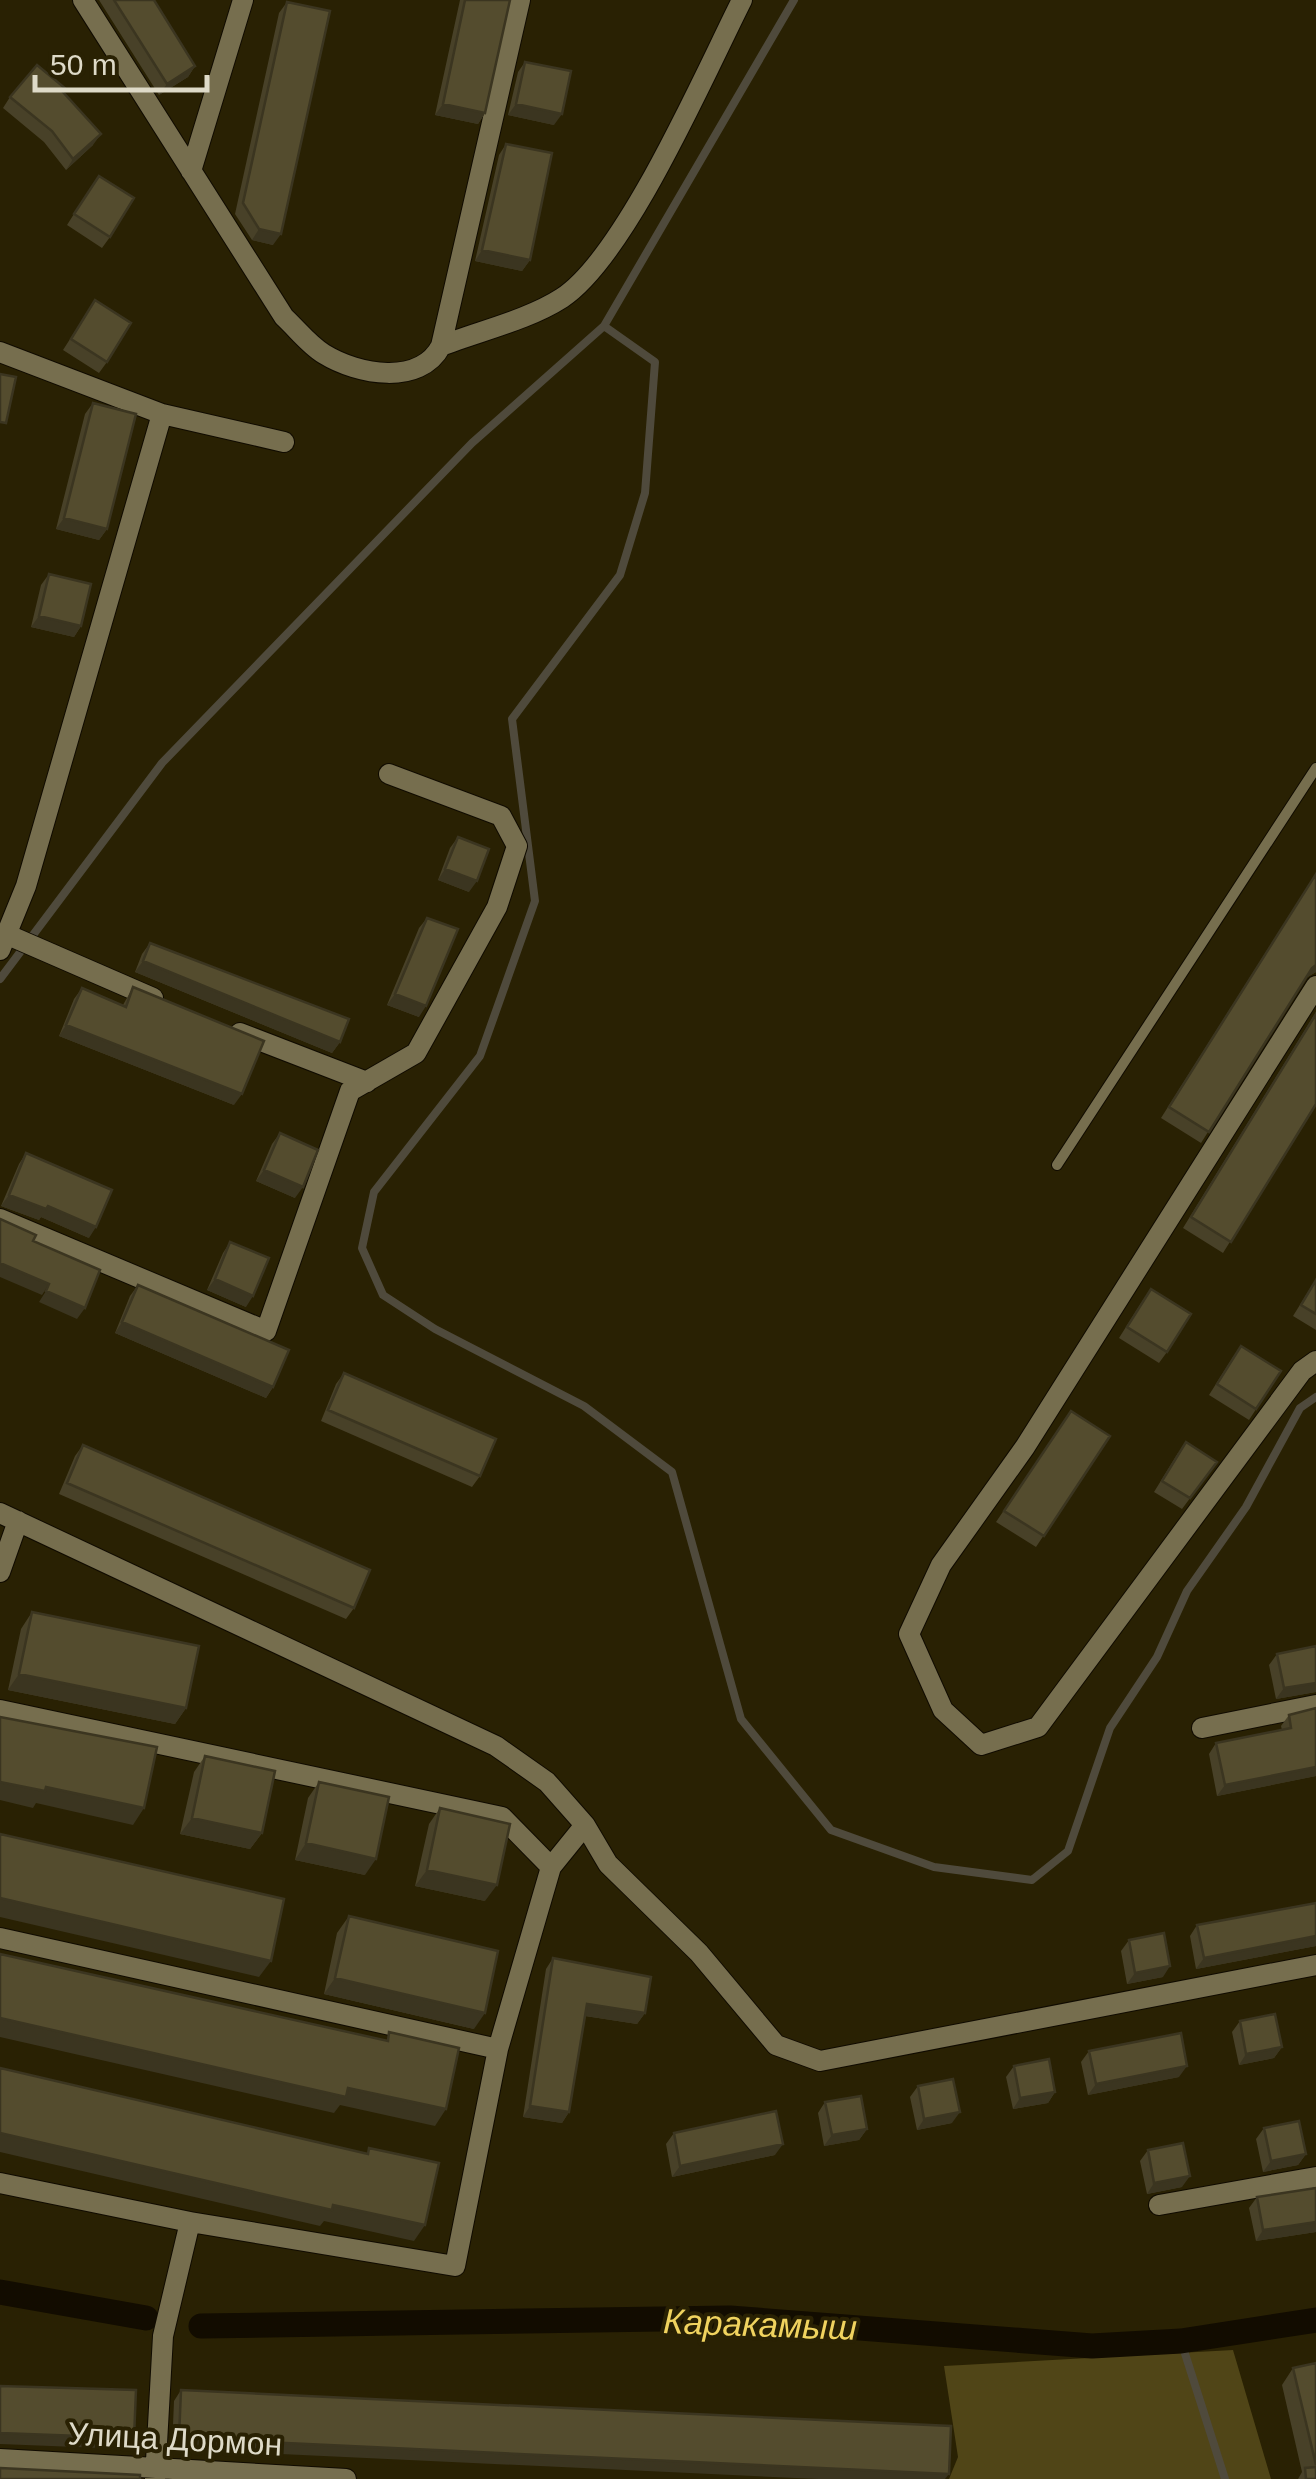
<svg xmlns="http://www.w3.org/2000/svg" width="1316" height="2479" viewBox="0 0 1316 2479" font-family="Arial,sans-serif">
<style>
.forest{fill:#504517}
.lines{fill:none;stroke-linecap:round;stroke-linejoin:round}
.stream{stroke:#4f4a3c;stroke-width:8}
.canal{stroke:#120c00;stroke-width:25}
.service-casing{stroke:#100b00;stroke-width:12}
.minor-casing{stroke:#100b00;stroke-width:22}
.service{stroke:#766e4e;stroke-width:10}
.minor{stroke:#766e4e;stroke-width:20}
.wall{fill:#484128}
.shaded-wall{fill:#3b3520}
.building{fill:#544c2e;stroke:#3b3520;stroke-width:2.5}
.labels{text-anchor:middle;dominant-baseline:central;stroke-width:8;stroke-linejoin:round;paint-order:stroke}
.street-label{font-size:32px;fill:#dedac8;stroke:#292103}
.water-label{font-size:35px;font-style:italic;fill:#f0d35f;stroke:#292103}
</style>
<rect width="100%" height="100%" fill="#292103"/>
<!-- forest -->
<path class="forest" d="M1233,2350l38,129h-322l9,-22 -14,-91z"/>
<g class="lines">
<!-- stream -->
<path class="stream" d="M604,326l51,36 -10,131 -25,82 -108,144 23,182 -55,155 -106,136 -12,56 21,47 52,34 149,77 88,66 69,247 90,111 103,37 98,13 36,-29 42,-123 47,-71 30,-66 59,-84 54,-99 16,-11
M0,979l162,-216 310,-320 132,-117 190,-326
M1181,2341l44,138"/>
<!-- canal -->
<path class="canal" d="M0,2292l146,26
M201,2326l529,-8 362,28 89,-5 135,-21"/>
<!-- service casing -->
<g class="service-casing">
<path id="service" d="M1057,1165l259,-397"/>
</g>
<!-- minor casing -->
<g class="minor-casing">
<path id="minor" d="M83,0l201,317c13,12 25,28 40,37 34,21 96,32 117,-8 38,-15 87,-26 121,-48 64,-42 143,-225 180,-298
M191,171l52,-171
M441,346l79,-346
M0,352l162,62 122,28
M8,935l145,63
M0,950l26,-64 136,-472
M1316,986l-291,461 -84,118 -32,69 34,76 38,35 57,-18 264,-356 14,-10
M240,1033l127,49
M0,1219l266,112 84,-240 66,-38 81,-146 20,-61 -16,-30 -112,-42
M0,1513l496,233 51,36 38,43 23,39 91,89 77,92 44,16 496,-96
M0,1572l18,-51
M0,1710l502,107 49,50
M1202,1728l114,-23
M0,1938l498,111
M0,2183l190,39 265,44 43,-217 53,-182 34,-42
M1159,2205l157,-28
M0,2459l346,20
M155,2479l8,-143 27,-114"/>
</g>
<!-- service -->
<use href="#service" class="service"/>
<!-- minor -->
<use href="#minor" class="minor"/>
</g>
<!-- wall -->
<path class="wall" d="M99,0h55l41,66 -7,11 -29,18z
M460,0h50l-25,113 -7,11 -43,-9z
M287,2l-14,243 -21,-5 -17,-26 44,-201z
M525,62l29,63 -46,-10 10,-43z
M63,92l30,53 -27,25 -22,-28 -41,-34 7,-11z
M506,144l24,116 -8,11 -47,-10 24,-106z
M91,187l19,50 -8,11 -35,-23z
M88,311l19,51 -8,11 -36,-23z
M93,403l14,126 -8,11 -43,-11 29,-115z
M49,574l32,52 -7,11 -43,-10 10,-42z
M458,837l11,55 -31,-12 12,-32z
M1316,873v99l-10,6 -105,165 -40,-25z
M427,918l-8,99 -32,-12 32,-77z
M150,943l190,99 -8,11 -197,-81 7,-18z
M133,987l101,118 -175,-69 15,-37 8,-11 41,17z
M1316,1012v92l-93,149 -40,-25z
M280,1133l15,65 -39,-17 16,-37z
M26,1153l63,85 -48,-21 -2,3 -38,-14 18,-42z
M230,1242l16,65 -39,-17 16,-37z
M1316,1279v51l-23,-14z
M138,1285l135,102 -7,11 -151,-65 15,-37z
M1143,1300l24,52 -8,11 -40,-25z
M1233,1357l48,14 -32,49 -40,-25z
M344,1373l136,103 -8,11 -151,-66 15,-37z
M1071,1411l39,25 -74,111 -40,-25z
M83,1445l271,163 -8,11 -287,-125 16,-38z
M1178,1453l39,9 -35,47 -28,-17z
M32,1612l154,96 -11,16 -167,-34 13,-61z
M1316,1646v46l-40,7 -7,-34 8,-11z
M1316,1708v68l-99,20 -8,-42 7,-11 66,-13 -1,-4 8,-11z
M205,1756l57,77 -12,16 -70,-15 14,-62z
M319,1782l46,93 -70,-15 13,-62z
M440,1808l45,93 -70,-15 14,-62z
M1316,1903v43l-120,23 -6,-33 7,-11z
M349,1916l125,113 -150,-35 13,-61z
M1129,1940l34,37 -36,7 -6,-33z
M553,1958l92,55 -8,11 -52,-8 -16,96 -7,11 -39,-6 23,-148z
M1240,2021l42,26 -8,11 -35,7 -7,-33z
M1089,2051l90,26 -91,18 -7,-33z
M1014,2066l41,26 -7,11 -35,6 -7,-32z
M918,2086l34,37 -35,7 -7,-33z
M825,2102l42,27 -8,11 -35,6 -6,-33z
M1264,2128l42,26 -8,11 -35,7 -7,-33z
M674,2133l101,22 -103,22 -6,-33z
M1148,2150l34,37 -35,7 -7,-33z
M1316,2188v44l-60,9 -7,-33 8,-11z
M1316,2363v116h-18l4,-7 -20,-87 11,-17z
M181,2390l770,36 -779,23 2,-48z"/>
<!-- shaded-wall -->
<path class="shaded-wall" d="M195,66l-7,11 -29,18 8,-11z
M443,104l42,9 -7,11 -43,-9z
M516,104l46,10 -8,11 -46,-10z
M101,134l-8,11 -27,25 7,-11z
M259,229l22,5 -8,11 -21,-5z
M482,250l48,10 -8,11 -47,-10z
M64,518l43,11 -8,11 -43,-11z
M39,616l42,10 -7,11 -43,-10z
M445,869l32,12 -8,11 -31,-12z
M143,961l197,81 -8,11 -197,-81z
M1316,965v7l-12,7 8,-11z
M395,994l31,12 -7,11 -32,-12z
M66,1025l176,69 -8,11 -175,-69z
M264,1170l39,17 -8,11 -39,-17z
M9,1195l39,11 48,21 -7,11 -48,-21 -2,3 -38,-14z
M0,1263l49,21 -7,11 -42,-18z
M215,1279l38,17 -7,11 -39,-17z
M46,1291l39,17 -8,11 -38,-17z
M122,1322l151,65 -7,11 -151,-65z
M19,1674l167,34 -11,16 -167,-34z
M1316,1683v9l-40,7 8,-11z
M1316,1767v9l-99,20 8,-11z
M0,1782l46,5 98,21 -11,17 -97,-22 -3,5 -33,-8z
M192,1818l70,15 -12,16 -70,-15z
M306,1843l70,16 -11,16 -70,-15z
M427,1870l70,15 -12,16 -70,-15z
M0,1898l271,63 -12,16 -259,-60z
M1316,1936v10l-120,23 8,-11z
M1170,1966l-7,11 -36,7 8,-11z
M335,1978l150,35 -11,16 -150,-35z
M587,2004l58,9 -8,11 -58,-9z
M0,2018l348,70 98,21 -11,17 -95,-21 -6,8 -334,-76z
M1282,2047l-8,11 -35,7 7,-11z
M1187,2066l-8,11 -91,18 8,-11z
M1055,2092l-7,11 -35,6 7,-11z
M530,2106l39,6 -7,11 -39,-6z
M960,2112l-8,11 -35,7 7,-11z
M867,2129l-8,11 -35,6 8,-11z
M0,2133l333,72 92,20 -11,16 -90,-20 -4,5 -320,-74z
M783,2144l-8,11 -103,22 8,-11z
M1306,2154l-8,11 -35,7 8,-11z
M1190,2176l-8,11 -35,7 7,-11z
M1316,2222v10l-60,9 7,-11z
M0,2433l134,5 -7,11 -127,-5z
M179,2438l770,36 -4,5h-127l-646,-30z"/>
<!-- building -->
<path class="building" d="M114,0h40l41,66 -28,18z
M465,0h45l-25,113 -42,-9z
M287,2l43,9 -49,223 -22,-5 -16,-26z
M525,62l46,9 -9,43 -46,-10z
M37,65l29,24 -3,3 38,42 -28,25 -21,-28 -42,-34z
M506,144l46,9 -22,107 -48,-10z
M99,176l35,22 -24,39 -36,-23z
M95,300l36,23 -24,39 -36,-23z
M0,374l16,3 -10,46 -6,-1z
M93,403l43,11 -29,115 -43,-11z
M49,574l42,10 -10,42 -42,-10z
M458,837l31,12 -12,32 -32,-12z
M1316,874v91l-4,3 -103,164 -40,-25z
M427,918l31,11 -32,77 -31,-12z
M150,943l199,76 -9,23 -197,-81z
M133,987l131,54 -22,53 -176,-69 16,-37 44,19z
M1316,1014v90l-85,138 -40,-25z
M280,1133l38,17 -15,37 -39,-17z
M26,1153l86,37 -16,37 -48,-21 -2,3 -37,-14z
M0,1219l36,16 -3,6 67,29 -15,38 -39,-17 3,-7 -49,-21z
M230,1242l39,16 -16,38 -38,-17z
M1316,1280v34l-15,-9z
M138,1285l151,65 -16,37 -151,-65z
M1151,1289l40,25 -24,38 -40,-25z
M1241,1346l40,25 -25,38 -39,-25z
M344,1373l152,66 -16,37 -152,-66z
M1071,1411l39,25 -66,100 -40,-25z
M1186,1442l31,20 -27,36 -28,-17z
M83,1445l287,125 -16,38 -287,-125z
M32,1612l167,34 -13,62 -167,-34z
M1316,1646v37l-32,5 -7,-34z
M1316,1708v59l-91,18 -9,-42 75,-15 -2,-13z
M0,1717l157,30 -13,61 -98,-21 -1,4 -45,-9z
M205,1756l70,15 -13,62 -70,-15z
M319,1782l70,15 -13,62 -70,-16z
M440,1808l70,16 -13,61 -70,-15z
M0,1834l284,65 -13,62 -271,-63z
M1316,1903v33l-112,22 -7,-33z
M349,1916l149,35 -13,62 -150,-35z
M1164,1933l6,33 -35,7 -6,-33z
M0,1954l388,87 1,-9 70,16 -13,61 -98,-21 -2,9 -346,-79z
M553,1958l98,19 -6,36 -58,-9 -18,108 -39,-6z
M1275,2014l7,33 -36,7 -6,-33z
M1181,2033l6,33 -91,18 -7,-33z
M1049,2059l6,33 -35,6 -6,-32z
M0,2068l368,86 1,-6 70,15 -14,62 -92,-20 -1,5 -332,-77z
M953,2079l7,33 -36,7 -6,-33z
M861,2096l6,33 -35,6 -7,-33z
M776,2111l7,33 -103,22 -6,-33z
M1299,2121l7,33 -35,7 -7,-33z
M1183,2143l7,33 -36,7 -6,-33z
M1316,2188v34l-53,8 -6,-33z
M1316,2363v102l-23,-97z
M0,2386l136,4 -2,48 -134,-5z
M181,2390l770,36 -2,48 -770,-36z
M1316,2467v12h-10l-1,-11z
M0,2468l140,7v4h-140z"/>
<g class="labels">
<!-- street labels -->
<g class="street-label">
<text transform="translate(175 2439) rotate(3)">Улица Дормон</text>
</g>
<!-- water labels -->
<g class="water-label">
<text transform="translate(760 2324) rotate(2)">Каракамыш</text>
</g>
</g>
<!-- scale -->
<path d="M35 75v15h172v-15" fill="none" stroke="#dedac8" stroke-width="5"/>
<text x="50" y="75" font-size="30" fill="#dedac8" stroke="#292103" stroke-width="8" paint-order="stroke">50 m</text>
</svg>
